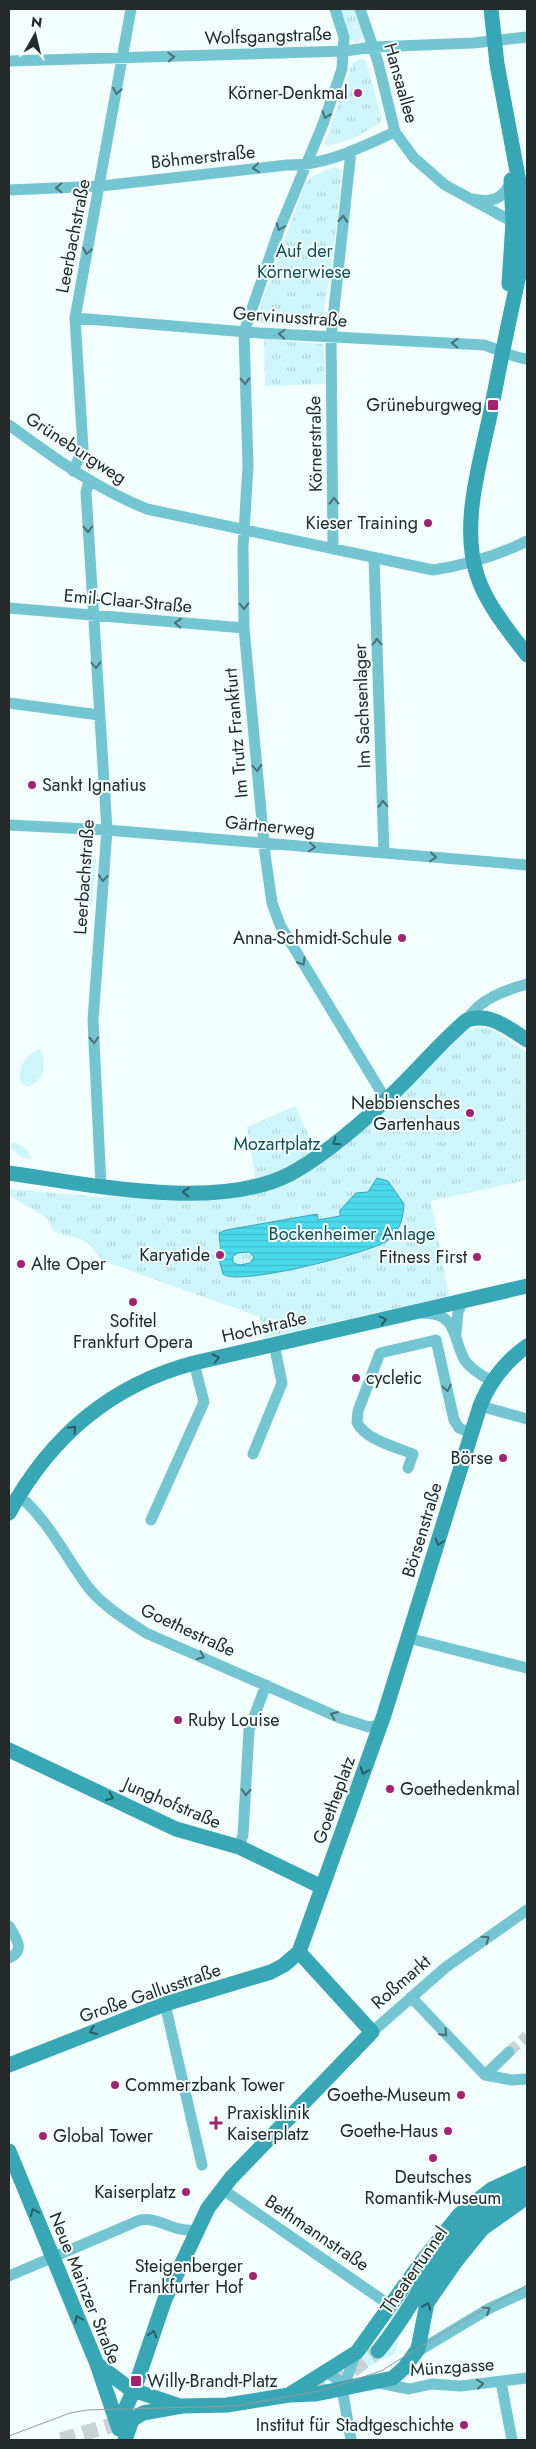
<svg xmlns="http://www.w3.org/2000/svg" width="536" height="2449" viewBox="0 0 536 2449" font-family="Jost,sans-serif">
<style>
.grass{fill:#cef5fa}
.park{fill:url(#park-tufts)}
.water{fill:url(#water-rules);stroke:#3ea5b2;fill-rule:evenodd}
.lines{fill:none;stroke-linecap:round;stroke-linejoin:round}
.street-tunnel{stroke:#c9d3d4;stroke-width:11;stroke-dasharray:11 5.5;stroke-linecap:butt}
.secondary-tunnel{stroke:#c9d3d4;stroke-width:15;stroke-dasharray:15 8;stroke-linecap:butt}
.street{stroke:#73c6d1;stroke-width:11}
.secondary{stroke:#38a7b5;stroke-width:15}
.tram{stroke:#929a9b;stroke-width:1}
.oneway{stroke:#487075}
.oneway2{stroke:#2c5b62}
.poi-dot{fill:#a42271;stroke:#f2fdfe;stroke-width:2}
.labels{text-anchor:middle;dominant-baseline:central;stroke-width:4;stroke-linejoin:round;paint-order:stroke}
.street-label{font-size:18px;fill:#24292a;stroke:#f2fdfe}
.poi-label{font-size:18px;fill:#24292a;stroke:#f2fdfe;text-anchor:end}
.park-label{font-size:18px;fill:#125057;stroke:#f2fdfe}
</style>
<defs>
<pattern id="park-tufts" width="24" height="20" patternUnits="userSpaceOnUse" patternTransform="scale(1.25)"><rect width="24" height="20" fill="#cef5fa"/><path d="M3 7l-1-3M5 7V3M7 7l1-3M15 17l-1-3M17 17v-4M19 17l1-3" fill="none" stroke="#b1d2d6"/></pattern>
<pattern id="water-rules" width="6" height="5" patternUnits="userSpaceOnUse" patternTransform="scale(1.25)"><rect width="6" height="5" fill="#49daec"/><path d="M0 2.5h6" fill="none" stroke="#40bbcb"/></pattern>
</defs>
<rect width="100%" height="100%" fill="#f2fdfe"/>
<!-- grass -->
<path class="grass" d="M95,857l1,3 -4,46 -9,2 -5,-3c0,-7 4,-9 6,-15 5,-12 1,-23 11,-33z
M37,1050h4c7,13 1,36 -15,36l-5,-3c-4,-14 3,-26 16,-33z
M13,1142l14,7 4,9c-8,3 -16,-6 -21,-12z
M399,2339l-4,15 -34,16 -2,-10 6,-3 -1,-3 8,-9 12,11z"/>
<!-- park -->
<path class="park" d="M339,9h15l9,26 -5,8 -9,-4z
M360,59l6,2 15,55v7l-29,16 -25,7 -2,-3 28,-80z
M334,167l8,3 -7,69 -13,85 -5,3 -55,-4 -6,-5 49,-134 8,-8z
M264,339l58,5 2,3 1,37 -60,2z
M479,1027l13,2 35,24v127l-96,21 18,95 -185,42 -4,-21 -157,-56c-8,-9 -15,-21 -28,-24 -9,-2 -15,-2 -23,-7l-4,-11 -39,-24v-6l91,8 95,2 52,-5 141,-91 78,-71z
M295,1106l20,43 -27,19 -32,14 -9,-55z"/>
<!-- water -->
<path class="water" d="M377,1178l11,3 16,23c-1,15 -4,28 -17,37 -18,12 -150,46 -164,33l-5,-18 3,-2 -2,-21 7,-3 91,-16 1,6 22,-4v-6l16,-17 12,-1zM249,1252l5,5 -4,6 -10,2 -7,-2v-7l5,-3z"/>
<g class="lines">
<!-- street-tunnel -->
<path class="street-tunnel" d="M509,2052l18,-16"/>
<!-- secondary-tunnel -->
<path class="secondary-tunnel" d="M311,2389l27,-8 40,-30
M61,2440l68,-20"/>
<!-- street -->
<path class="street" d="M335,9l9,28 -2,32 -19,55 -44,106 -35,102 4,134 -5,82 1,80 21,226 7,49 8,22 106,175
M360,9l18,53 17,70 19,26 31,27 68,37 3,7
M9,61l336,-10 28,-4 100,-4 54,-6
M9,190l92,-4 186,-21c38,1 74,-18 108,-33
M472,199c20,4 31,1 39,-18
M75,318l184,15 225,12c14,4 29,13 43,14
M9,425c44,32 87,64 138,84l286,61c33,-5 64,-14 94,-29
M73,471l10,-22 -8,-131 56,-309
M89,481l-3,11 21,338 -14,190 8,166
M333,549l-2,-212 20,-186
M374,558l10,295
M9,608l235,20
M9,703l90,12
M9,825l98,5 420,35
M467,1020c12,-21 39,-30 60,-36
M422,1313c36,0 30,23 42,46 6,10 18,17 28,22
M456,1333l2,-21 5,-11
M480,1406l47,13
M253,1454l29,-71 -8,-39
M408,1468l5,-14c-17,-7 -48,-14 -56,-32l1,-11 22,-58 56,-13 18,80 5,8 12,5
M26,1502c26,25 41,57 62,85 15,19 38,33 58,46l194,85 29,9 11,-2
M151,1520l53,-118 -10,-39
M408,1638l119,30
M239,1847l4,-12 6,-105 17,-45
M9,1926c7,12 17,25 0,32
M411,1997l74,78 27,5 15,-1
M165,2004l37,161
M372,2032l74,-65 81,-57
M485,2075l24,-23
M222,2189l169,117
M9,2276l131,-56c21,-3 31,12 55,10
M415,2353l75,-45 37,-17
M326,2372l15,10 10,58
M501,2382l11,58
M379,2383l30,6 23,-5 29,2 66,-8
M343,2389l13,-36"/>
<!-- secondary -->
<path class="secondary" d="M491,9l6,55 28,150 1,12 -3,32c-12,51 -22,101 -32,152 -10,51 -31,113 -14,165 9,29 32,56 50,80
M509,284l4,-62 -2,-42
M9,1173c80,11 207,39 281,1 32,-17 69,-49 96,-74 28,-25 52,-56 81,-80 23,-8 41,8 60,20
M9,1513c41,-76 102,-128 185,-150l333,-77
M9,1750l167,79 63,18 83,40
M9,2065l156,-61 106,-32 13,-7 15,-13 85,-237 96,-309c10,-25 25,-44 47,-60
M9,2151l88,213 22,65
M378,2351c22,-26 37,-55 56,-83 23,-34 53,-64 88,-85
M97,2364l33,25 50,17
M290,2394l67,-42 63,-88 39,-49 33,-26 35,-16
M118,2424l16,-34 31,-91 43,-91 23,-30 141,-146 -73,-80
M125,2440l7,-20 11,-7 39,-7 45,-1 62,-10 27,-1 77,-16 12,-11 13,-18 9,-46 29,-42 26,-32 45,-32"/>
<!-- tram -->
<path class="tram" d="M9,2436l61,-23 17,-3 149,-4 88,-16 57,-19 70,-43 76,-43"/>
</g>
<!-- one-way arrows -->
<defs><path id="oneway-chevron" d="M-2-3.5L2.5 0L-2 3.5" fill="none" stroke-width="1.6" stroke-linecap="round" stroke-linejoin="round" transform="scale(1.25)"/></defs>
<g class="oneway">
<use href="#oneway-chevron" transform="translate(171 57) rotate(-2)"/>
<use href="#oneway-chevron" transform="translate(117 91) rotate(100)"/>
<use href="#oneway-chevron" transform="translate(326 115) rotate(109)"/>
<use href="#oneway-chevron" transform="translate(256 168) rotate(174)"/>
<use href="#oneway-chevron" transform="translate(59 188) rotate(178)"/>
<use href="#oneway-chevron" transform="translate(343 219) rotate(-85)"/>
<use href="#oneway-chevron" transform="translate(280 227) rotate(111)"/>
<use href="#oneway-chevron" transform="translate(87 251) rotate(101)"/>
<use href="#oneway-chevron" transform="translate(282 334) rotate(-177)"/>
<use href="#oneway-chevron" transform="translate(455 343) rotate(-177)"/>
<use href="#oneway-chevron" transform="translate(245 381) rotate(88)"/>
<use href="#oneway-chevron" transform="translate(334 501) rotate(-91)"/>
<use href="#oneway-chevron" transform="translate(88 529) rotate(87)"/>
<use href="#oneway-chevron" transform="translate(244 606) rotate(89)"/>
<use href="#oneway-chevron" transform="translate(178 623) rotate(-175)"/>
<use href="#oneway-chevron" transform="translate(377 642) rotate(-92)"/>
<use href="#oneway-chevron" transform="translate(96 665) rotate(86)"/>
<use href="#oneway-chevron" transform="translate(257 768) rotate(85)"/>
<use href="#oneway-chevron" transform="translate(383 804) rotate(-92)"/>
<use href="#oneway-chevron" transform="translate(312 847) rotate(5)"/>
<use href="#oneway-chevron" transform="translate(433 857) rotate(5)"/>
<use href="#oneway-chevron" transform="translate(103 878) rotate(95)"/>
<use href="#oneway-chevron" transform="translate(302 962) rotate(58)"/>
<use href="#oneway-chevron" transform="translate(94 1040) rotate(87)"/>
<use href="#oneway-chevron" transform="translate(447 1388) rotate(78)"/>
<use href="#oneway-chevron" transform="translate(201 1656) rotate(23)"/>
<use href="#oneway-chevron" transform="translate(334 1715) rotate(-156)"/>
<use href="#oneway-chevron" transform="translate(246 1792) rotate(93)"/>
<use href="#oneway-chevron" transform="translate(486 1939) rotate(-35)"/>
<use href="#oneway-chevron" transform="translate(444 2033) rotate(47)"/>
<use href="#oneway-chevron" transform="translate(487 2310) rotate(-29)"/>
<use href="#oneway-chevron" transform="translate(480 2384) rotate(-6)"/>
</g>
<g class="oneway2">
<use href="#oneway-chevron" transform="translate(336 1142) rotate(145)"/>
<use href="#oneway-chevron" transform="translate(186 1192) rotate(-177)"/>
<use href="#oneway-chevron" transform="translate(383 1320) rotate(-13)"/>
<use href="#oneway-chevron" transform="translate(216 1358) rotate(-13)"/>
<use href="#oneway-chevron" transform="translate(73 1429) rotate(-46)"/>
<use href="#oneway-chevron" transform="translate(439 1542) rotate(108)"/>
<use href="#oneway-chevron" transform="translate(364 1771) rotate(110)"/>
<use href="#oneway-chevron" transform="translate(110 1797) rotate(25)"/>
<use href="#oneway-chevron" transform="translate(93 2031) rotate(157)"/>
<use href="#oneway-chevron" transform="translate(34 2212) rotate(-112)"/>
<use href="#oneway-chevron" transform="translate(427 2306) rotate(-70)"/>
<use href="#oneway-chevron" transform="translate(78 2319) rotate(-113)"/>
<use href="#oneway-chevron" transform="translate(153 2334) rotate(-72)"/>
</g>
<!-- markers -->
<g class="poi-dot">
<circle cx="358" cy="93" r="5"/>
<rect x="487" y="399" width="12" height="12" rx="2.5"/>
<circle cx="428" cy="523" r="5"/>
<circle cx="32" cy="785" r="5"/>
<circle cx="402" cy="938" r="5"/>
<circle cx="470" cy="1113" r="5"/>
<circle cx="220" cy="1255" r="5"/>
<circle cx="477" cy="1257" r="5"/>
<circle cx="21" cy="1264" r="5"/>
<circle cx="133" cy="1302" r="5"/>
<circle cx="356" cy="1378" r="5"/>
<circle cx="503" cy="1458" r="5"/>
<circle cx="178" cy="1720" r="5"/>
<circle cx="390" cy="1789" r="5"/>
<circle cx="115" cy="2085" r="5"/>
<circle cx="461" cy="2095" r="5"/>
<path d="M213.5 2115.5h5v5h5v5h-5v5h-5v-5h-5v-5h5z"/>
<circle cx="448" cy="2131" r="5"/>
<circle cx="43" cy="2136" r="5"/>
<circle cx="433" cy="2158" r="5"/>
<circle cx="186" cy="2192" r="5"/>
<circle cx="253" cy="2276" r="5"/>
<rect x="130" y="2375" width="12" height="12" rx="2.5"/>
<circle cx="464" cy="2425" r="5"/>
</g>
<g class="labels">
<!-- street labels -->
<g class="street-label">
<text transform="translate(268 36) rotate(-2)">Wolfsgangstraße</text>
<text transform="translate(401 83) rotate(74)">Hansaallee</text>
<text transform="translate(203 157) rotate(-6)">Böhmerstraße</text>
<text transform="translate(73 236) rotate(-79)">Leerbachstraße</text>
<text transform="translate(290 317) rotate(4)">Gervinusstraße</text>
<text transform="translate(315 444) rotate(-91)">Körnerstraße</text>
<text transform="translate(76 448) rotate(33)">Grüneburgweg</text>
<text transform="translate(128 601) rotate(5)">Emil-Claar-Straße</text>
<text transform="translate(362 706) rotate(-92)">Im Sachsenlager</text>
<text transform="translate(236 733) rotate(-95)">Im Trutz Frankfurt</text>
<text transform="translate(270 826) rotate(5)">Gärtnerweg</text>
<text transform="translate(84 877) rotate(-86)">Leerbachstraße</text>
<text transform="translate(264 1327) rotate(-13)">Hochstraße</text>
<text transform="translate(422 1530) rotate(-73)">Börsenstraße</text>
<text transform="translate(188 1630) rotate(25)">Goethestraße</text>
<text transform="translate(334 1800) rotate(-70)">Goetheplatz</text>
<text transform="translate(172 1803) rotate(23)">Junghofstraße</text>
<text transform="translate(401 1982) rotate(-41)">Roßmarkt</text>
<text transform="translate(150 1993) rotate(-19)">Große Gallusstraße</text>
<text transform="translate(317 2233) rotate(34)">Bethmannstraße</text>
<text transform="translate(414 2270) rotate(-55)">Theatertunnel</text>
<text transform="translate(85 2288) rotate(68)">Neue Mainzer Straße</text>
<text transform="translate(452 2367) rotate(-4)">Münzgasse</text>
</g>
<!-- poi labels -->
<g class="poi-label">
<text x="348" y="93">Körner-Denkmal</text>
<text x="482" y="405">Grüneburgweg</text>
<text x="418" y="523">Kieser Training</text>
<text x="42" y="785" text-anchor="start">Sankt Ignatius</text>
<text x="392" y="938">Anna-Schmidt-Schule</text>
<text x="460" y="1103">Nebbiensches<tspan x="460" dy="21">Gartenhaus</tspan></text>
<text x="210" y="1255">Karyatide</text>
<text x="467" y="1257">Fitness First</text>
<text x="31" y="1264" text-anchor="start">Alte Oper</text>
<text x="133" y="1321" text-anchor="middle">Sofitel<tspan x="133" dy="21">Frankfurt Opera</tspan></text>
<text x="366" y="1378" text-anchor="start">cycletic</text>
<text x="493" y="1458">Börse</text>
<text x="188" y="1720" text-anchor="start">Ruby Louise</text>
<text x="400" y="1789" text-anchor="start">Goethedenkmal</text>
<text x="125" y="2085" text-anchor="start">Commerzbank Tower</text>
<text x="451" y="2095">Goethe-Museum</text>
<text x="227" y="2113" text-anchor="start">Praxisklinik<tspan x="227" dy="21">Kaiserplatz</tspan></text>
<text x="438" y="2131">Goethe-Haus</text>
<text x="53" y="2136" text-anchor="start">Global Tower</text>
<text x="433" y="2177" text-anchor="middle">Deutsches<tspan x="433" dy="21">Romantik-Museum</tspan></text>
<text x="176" y="2192">Kaiserplatz</text>
<text x="243" y="2266">Steigenberger<tspan x="243" dy="21">Frankfurter Hof</tspan></text>
<text x="147" y="2381" text-anchor="start">Willy-Brandt-Platz</text>
<text x="454" y="2425">Institut für Stadtgeschichte</text>
</g>
<!-- park labels -->
<g class="park-label">
<text x="304" y="251">Auf der<tspan x="304" dy="21">Körnerwiese</tspan></text>
<text x="277" y="1144">Mozartplatz</text>
<text x="352" y="1234">Bockenheimer Anlage</text>
</g>
</g>
<!-- border -->
<rect width="536" height="2449" fill="none" stroke="#24292a" stroke-width="20"/>
<!-- north arrow -->
<g transform="translate(35 35) rotate(8)" stroke="#f2fdfe" stroke-width="4" paint-order="stroke">
<path d="M0-4L9 19L0 12L-9 19Z" fill="#24292a"/>
<text y="-8" font-size="14" font-weight="bold" text-anchor="middle" fill="#24292a">N</text>
</g>
</svg>
